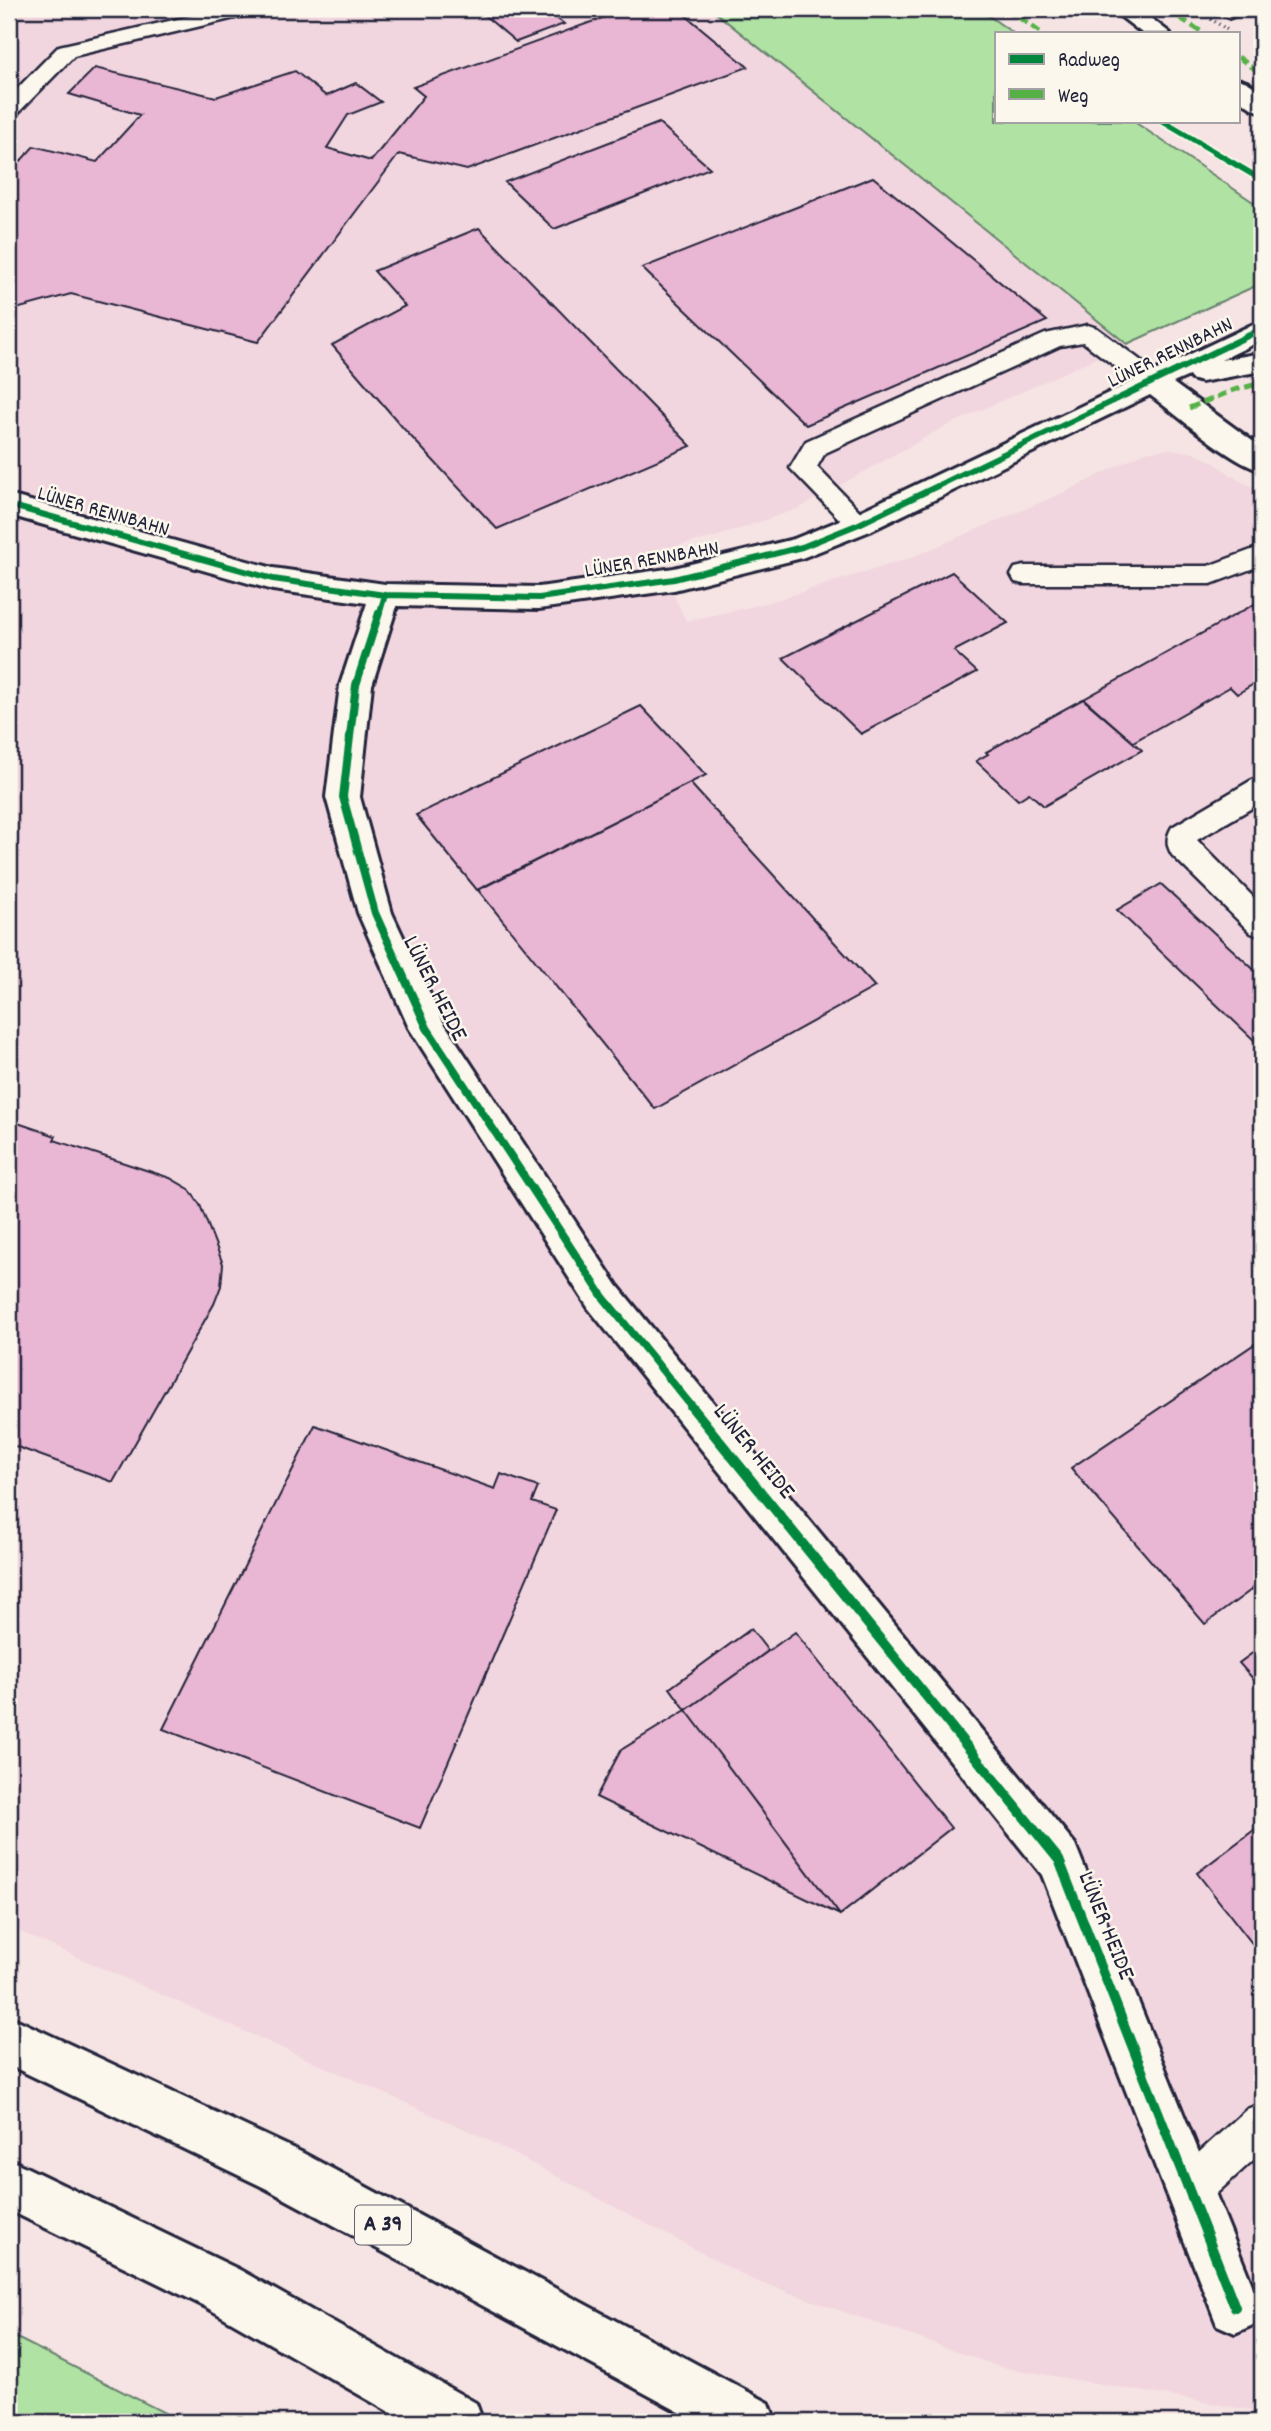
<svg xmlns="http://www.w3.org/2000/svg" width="1271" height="2431" viewBox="0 0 1271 2431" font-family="Dekko,sans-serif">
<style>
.built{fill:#f2d6df}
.green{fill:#b0e3a3;stroke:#69826f;stroke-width:2}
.building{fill:#e9b6d3;stroke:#22223b;stroke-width:2}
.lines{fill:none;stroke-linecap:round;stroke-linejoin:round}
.lane-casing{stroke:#22223b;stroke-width:5}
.street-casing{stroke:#22223b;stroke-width:6}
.primary-casing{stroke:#22223b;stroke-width:6}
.highway-casing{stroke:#22223b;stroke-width:6}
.path{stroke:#22223b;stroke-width:3.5;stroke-dasharray:1 3.5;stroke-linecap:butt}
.lane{fill:#fbf7ec;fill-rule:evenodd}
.street{fill:#fbf7ec;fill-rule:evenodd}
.primary{fill:#fbf7ec;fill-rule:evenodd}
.highway{fill:#fbf7ec;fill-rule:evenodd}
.quiet{stroke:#55b146;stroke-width:5;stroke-dasharray:10 5;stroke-linecap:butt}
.cycleway-far2-casing{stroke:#fbf7ec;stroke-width:10}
.cycleway-far1-casing{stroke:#fbf7ec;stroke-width:12}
.cycleway-casing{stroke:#fbf7ec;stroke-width:15}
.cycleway-far2{stroke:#00873e;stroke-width:6}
.cycleway-far1{stroke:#00873e;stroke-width:8}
.cycleway{stroke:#00873e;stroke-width:10}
.labels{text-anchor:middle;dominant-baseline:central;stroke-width:5;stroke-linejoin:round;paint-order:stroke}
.far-street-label{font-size:21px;fill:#22223b;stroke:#fbf7ec}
.shield{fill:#fbf7ec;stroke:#636270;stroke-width:2}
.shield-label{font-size:23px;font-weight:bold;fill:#22223b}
.street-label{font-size:24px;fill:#22223b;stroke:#fbf7ec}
</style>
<rect width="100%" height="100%" fill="#f6e4e4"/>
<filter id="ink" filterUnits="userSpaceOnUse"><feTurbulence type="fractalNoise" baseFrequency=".0143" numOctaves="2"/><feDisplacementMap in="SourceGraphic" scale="14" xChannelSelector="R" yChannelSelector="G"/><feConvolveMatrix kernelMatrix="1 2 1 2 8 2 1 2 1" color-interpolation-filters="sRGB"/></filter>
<g filter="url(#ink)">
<!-- built -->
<path class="built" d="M9,9h702l416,335 -185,84 -142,80 -84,29 -63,14 33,70 77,-17 147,-46 155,-66 80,-40 24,-3 22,3 21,9 26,19 24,11v1921l-262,-45 -247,-87 -275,-145 -469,-208z"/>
<!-- green -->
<path class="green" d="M711,9h268l34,24h-17v88h137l129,87v75l-135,61z
M9,2334l156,79 13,9h-169z"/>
<!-- building -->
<path class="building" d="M477,9h68l19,15 -48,18z
M627,9h51l70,58 -281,103 -68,-16 -141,188 -187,-48 -62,17v-137l25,-28 63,16 43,-47 -71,-21 26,-26 121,29 79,-26 31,25 30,-13 25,19 -33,13 -21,33 44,13 53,-65 -11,-9z
M1213,9h43l-27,11z
M659,123l51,45 -156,61 -49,-47z
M873,177l174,144 -241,104 -164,-157z
M479,228l212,218 -194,83 -93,-100 -72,-84 73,-39 -31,-35z
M952,572l56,51 -54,28 23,21 -116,62 -78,-76z
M1262,600v79l-25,15 -7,-7 -97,55 -49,-43z
M1083,699l59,51 -98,56 -15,-13 -11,7 -42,-39 12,-7 -2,-2z
M641,706l65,69 -229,115 -61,-75z
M690,783l185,204 -220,122 -177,-219z
M1161,884l101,93v62l-5,4 -140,-133z
M9,1120l47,16 -2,4 116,38 19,11 11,16 23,59 -2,22 -7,18 -101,178 -104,-38z
M1262,1339v243l-57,42 -134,-156z
M315,1425l180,64 6,-15 37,13 -6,15 24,8 -136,318 -257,-99z
M751,1629l17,22 -82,59 -16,-22z
M795,1632l156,196 -111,87 -154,-205z
M1262,1646v43l-23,-26z
M686,1710l154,205 -244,-118 25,-47z
M1262,1824v132l-65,-83z"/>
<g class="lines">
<!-- lane casing -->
<g class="lane-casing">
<path id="lane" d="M222,9h38l-4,4 -182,43 -57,58 -8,2v-19l50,-51z
M1088,325l9,3 66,49 3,6 -3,6 -9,2 -9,-2 -62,-47 -23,4 -235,107 -8,14 55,57 -4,6 -9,3 -9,-3 -60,-62 16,-27 239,-107z
M1262,546v19l-51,19h-187l-9,-2 -4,-7 4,-7 9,-2h184z
M1262,777v25l-65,38 65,66v31l-11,-4 -79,-78c-6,-10 -6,-18 0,-28l80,-47z
M1262,2103v49l-58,53 -15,7 -15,-7 -7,-15 7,-15 73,-66z"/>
</g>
<!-- street casing -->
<g class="street-casing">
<path id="street" d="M1262,320v20l-41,20 41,-7v18l-61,11 -10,-3 -2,-3 -16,7 89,65v23c-33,-9 -83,-55 -112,-76l-280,136 -68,27 -128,32 -135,19 -142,-3 -25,79 -12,112 32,116 50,107 175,265 458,559 186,463 -8,18 -18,8 -18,-8 -175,-450 -453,-566 -180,-281 -51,-115 -32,-116 14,-112 27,-82 -94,-13 -264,-75v-20l264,73 112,16 154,3 135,-19 120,-29 54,-22z"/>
</g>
<!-- primary casing -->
<g class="primary-casing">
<path id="primary" d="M1111,9h28l31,24h-28z
M1238,79l9,3 15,10v20l-9,-3 -15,-10z"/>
</g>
<!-- highway casing -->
<g class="highway-casing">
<path id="highway" d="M9,2016l292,136 468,251 7,19h-78l-433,-234 -256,-123z
M9,2159l231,111 236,133 7,19h-76l-203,-116 -195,-96z"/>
</g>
<!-- path -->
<path class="path" d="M1196,9l33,22"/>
<!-- lane -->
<use href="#lane" class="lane"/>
<!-- street -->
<use href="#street" class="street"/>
<!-- primary -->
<use href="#primary" class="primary"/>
<!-- highway -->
<use href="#highway" class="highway"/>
<!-- quiet -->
<path class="quiet" d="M1007,9l34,24
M1167,9l36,24
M1238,57l24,17
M1189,408l45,-18 28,-7"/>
<!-- cycleway-far2 casing -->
<g class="cycleway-far2-casing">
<path id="cycleway-far2" d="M1162,121l100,59
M9,505l264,74 112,16 154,3 135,-19 128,-32 57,-23 403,-195
M379,615l6,-20"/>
</g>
<!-- cycleway-far1 casing -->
<g class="cycleway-far1-casing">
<path id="cycleway-far1" d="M379,613l-23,72 -13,112 32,116 52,115 176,269 90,111"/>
</g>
<!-- cycleway casing -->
<g class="cycleway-casing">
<path id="cycleway" d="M691,1406l368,454 176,447"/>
</g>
<!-- cycleway-far2 -->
<use href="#cycleway-far2" class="cycleway-far2"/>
<!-- cycleway-far1 -->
<use href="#cycleway-far1" class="cycleway-far1"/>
<!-- cycleway -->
<use href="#cycleway" class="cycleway"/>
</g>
</g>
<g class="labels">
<!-- far-street labels -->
<g class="far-street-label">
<text transform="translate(1171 354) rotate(-26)">LÜNER RENNBAHN</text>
<text transform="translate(103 513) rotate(16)">LÜNER RENNBAHN</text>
<text transform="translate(652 561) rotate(-10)">LÜNER RENNBAHN</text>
</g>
<!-- shield labels -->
<rect class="shield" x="355" y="2205.5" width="56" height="39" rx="5"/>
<g class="shield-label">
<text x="383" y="2225">A 39</text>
</g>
<!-- street labels -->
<g class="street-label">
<text transform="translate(434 989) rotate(63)">LÜNER HEIDE</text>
<text transform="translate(753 1452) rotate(51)">LÜNER HEIDE</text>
<text transform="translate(1105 1926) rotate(68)">LÜNER HEIDE</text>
</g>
</g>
<!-- margin -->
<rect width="1271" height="2431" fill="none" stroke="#fbf7ec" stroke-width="35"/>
<rect x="18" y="18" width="1236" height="2396" fill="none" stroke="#22223b" stroke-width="2.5" filter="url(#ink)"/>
<!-- legend -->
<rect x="995" y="32" width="245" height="91" fill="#fbf7ec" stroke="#a4a2a5" stroke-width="2"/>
<rect x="1009" y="54" width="35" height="10" fill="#00873e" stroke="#a4a2a5" stroke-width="2"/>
<text x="1058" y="66" font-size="21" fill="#22223b">Radweg</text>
<rect x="1009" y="89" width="35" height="10" fill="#55b146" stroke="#a4a2a5" stroke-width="2"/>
<text x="1058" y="102" font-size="21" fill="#22223b">Weg</text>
</svg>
